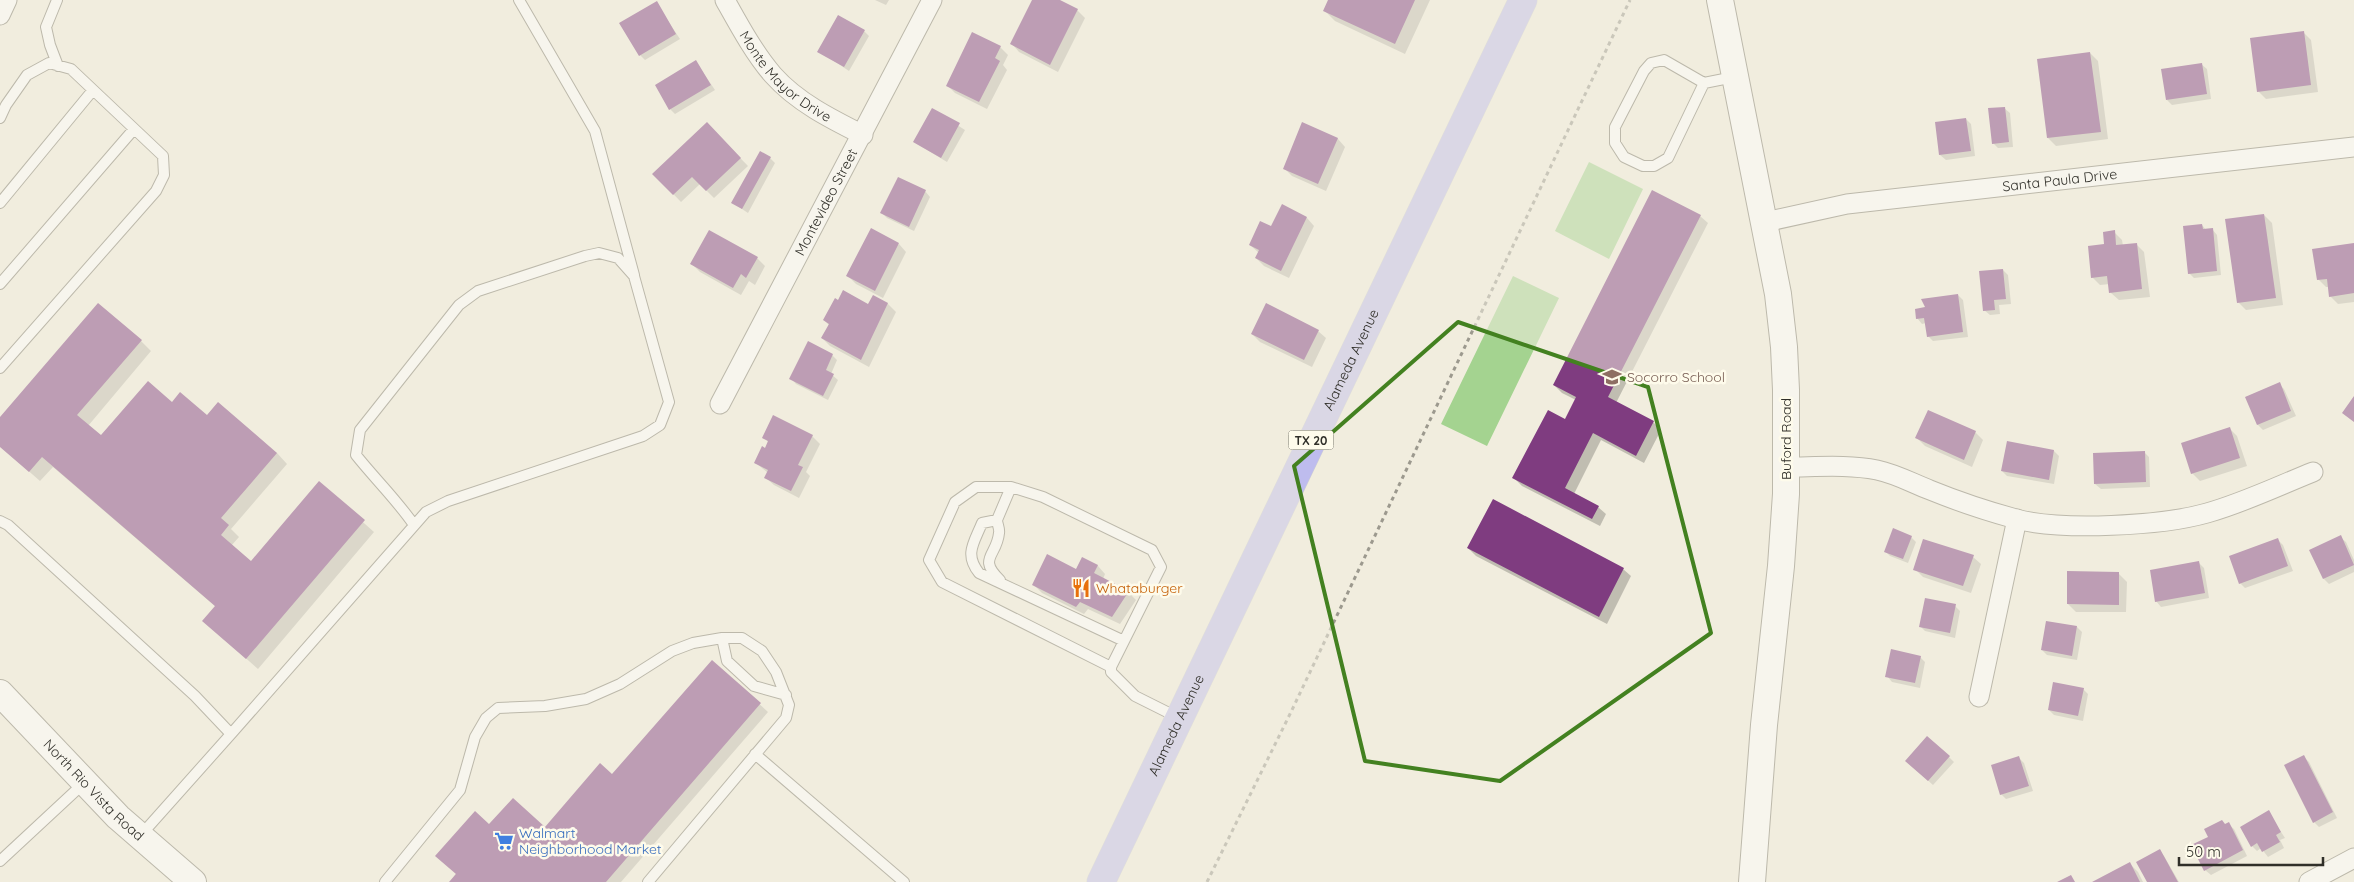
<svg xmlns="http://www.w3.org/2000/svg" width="2354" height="882" viewBox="0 0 2354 882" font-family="Quicksand,sans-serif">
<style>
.green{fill:#a4d390}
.shadow{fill:#0003}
.building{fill:#7f3c80}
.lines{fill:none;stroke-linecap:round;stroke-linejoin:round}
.lane-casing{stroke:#7e7a6d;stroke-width:12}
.street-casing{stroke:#7e7a6d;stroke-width:21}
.secondary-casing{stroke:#7e7a6d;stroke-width:28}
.primary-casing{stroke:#d1d1d0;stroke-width:29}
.path{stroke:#9c998e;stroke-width:3;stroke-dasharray:4 4;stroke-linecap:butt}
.lane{stroke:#fff;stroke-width:10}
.street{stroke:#fff;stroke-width:19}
.secondary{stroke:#fff;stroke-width:26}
.primary{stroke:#bebcee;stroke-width:28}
.marked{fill:none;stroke:#438120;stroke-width:4;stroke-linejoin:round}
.labels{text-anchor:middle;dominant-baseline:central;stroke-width:5;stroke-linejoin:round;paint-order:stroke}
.shield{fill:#fefbeb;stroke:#6e6c63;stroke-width:1}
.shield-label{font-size:12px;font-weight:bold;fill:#302f29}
.street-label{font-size:14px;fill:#302f29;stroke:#fefbeb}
.education-label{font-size:14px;fill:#785e54;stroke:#fefbeb;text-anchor:start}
.food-label{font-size:14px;fill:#c56008;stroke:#fefbeb;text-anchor:start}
.shop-label{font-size:14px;fill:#366cbe;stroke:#fefbeb;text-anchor:start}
</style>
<rect width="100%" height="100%" fill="#f1edde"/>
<!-- green -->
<path class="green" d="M1589,162l54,27 -34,70 -54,-28z
M1513,276l46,22 -72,148 -46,-22z"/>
<!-- shadow -->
<path class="shadow" d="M875,0h14l-3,5z
M1034,0h23l20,10 8,8 -27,54 -39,-20 -7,-8z
M1329,0h101l-25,54 -70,-33 -11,-11z
M656,3l24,36 -35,21 -5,-5z
M864,31l5,5 -20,35 -30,-20z
M2303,32l8,8 7,52 -52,7 -8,-8z
M1000,47l8,8 -5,10 4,5 -20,39 -32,-16 -8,-8z
M2090,53l8,8 10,78 -52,7 -8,-8z
M696,62l19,28 -40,24 -5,-5z
M2201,64l6,5 4,30 -39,6 -5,-5z
M2004,108l6,5 3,34 -15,1 -5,-5z
M932,109l33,21 -18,32 -33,-20z
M1966,119l5,5 4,32 -29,4 -6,-5 -4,-32z
M707,124l41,42 -34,32 -14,-14 -19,18 -27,-28z
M1303,124l35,15 7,8 -19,44 -34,-15 -8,-8z
M770,158l5,5 -27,50 -15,-10z
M925,191l5,6 -16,34 -27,-13 -5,-5z
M2264,215l8,8 11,82 -37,5 -8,-8z
M1700,216l8,7 -92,180 37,19 8,8 -17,33 -43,-23 -27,54 24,13 8,7 -6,12 -78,-40 -8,-8 52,-58 10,-20 -14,-7 -8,-8z
M1307,218l7,8 -25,52 -25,-12 -8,-8 3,-5 -9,-8 21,-17z
M2202,225l4,5 6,-1 5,6 4,40 -27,3 -5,-5z
M2114,232l8,8 1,6 13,-2 8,8 6,45 -31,3 -8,-7 -1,-9 -10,1 -8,-8z
M899,244l7,8 -23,46 -27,-14 -8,-8z
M2354,245v57l-16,2 -8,-8 -1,-9h-3l-8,-8z
M757,258l8,8 -10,19 -6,-4 -8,14 -41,-23 -8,-8z
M2003,270l5,5 3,29 -12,1 1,9 -10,1 -6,-5z
M1958,295l5,5 5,37 -35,4 -5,-5 -2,-13 -4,1 -5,-6 10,-10z
M873,297l15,7 8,8 -27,55 -39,-21 -8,-8 7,-13 -5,-5 44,-14z
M1318,331l8,7 -14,29 -52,-25 -8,-8z
M141,341l10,10 -63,75 13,11 71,-34 35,13 70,37 10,11 -56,65 8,8 -8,9 20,17 68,-80 55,49 -116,137 -54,-48 12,-14 -163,-140 -13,14 -40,-35v-27z
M832,355l5,5 -6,14 7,6 -10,20 -32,-16 -5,-6z
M2279,384l5,5 12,27 -33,14 -5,-5 -12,-28z
M2229,428l8,8 10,30 -47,15 -8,-8z
M1975,432l8,8 -11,27 -47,-21 -8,-8z
M812,436l8,8 -14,28 4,4 -11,22 -25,-13 -8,-7 2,-5 -12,-10 13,-20 -5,-6z
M2008,443l46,8 5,5 -5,28 -47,-8 -5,-5z
M2144,452l5,5 1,30 -49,2 -6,-5z
M1911,537l5,5 -8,21 -18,-7 -5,-5z
M2340,537l6,5 8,18v12l-25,12 -5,-5z
M2278,540l5,5 10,26 -48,17 -5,-5z
M1468,548l155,21 8,7 -24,48 -131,-68z
M1973,557l8,7 -10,29 -48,-16 -8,-8z
M1082,559l16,7 7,8 -2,5 25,13 8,8 -16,24 -32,-15 -4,5 -42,-21 -8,-8 42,-15z
M2199,563l5,5 5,30 -48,9 -5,-6z
M2119,574l8,8 -1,30h-50l-8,-8z
M1955,606l5,5 -5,27 -30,-7 -5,-5z
M2077,627l5,5 -5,28 -30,-5 -5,-5z
M1920,657l5,5 -5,26 -28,-6 -5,-6z
M712,661l56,51 -147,170h-171l39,-56 63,9 61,-59z
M2083,689l5,5 -5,27 -29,-6 -5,-5z
M1949,757l5,5 -21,23 -21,-19z
M2304,757l5,5 28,56 -18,9 -5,-5z
M2019,758l5,5 9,28 -27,8 -5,-5z
M2268,812l17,26 -5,2 4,8 -16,9 -7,-9 -4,3 -5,-5z
M2228,824l6,5 13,27 -36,19 -6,-5 5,-33z
M2159,851l5,5 15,26h-30z
M2130,864l8,8 5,10h-49z"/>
<!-- building -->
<path class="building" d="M1032,0h28l18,9 -28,56 -40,-21z
M1328,0h87l-20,44 -72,-33z
M657,1l19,33 -37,22 -20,-33z
M838,15l27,15 -21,37 -27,-15z
M2304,31l7,54 -54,7 -7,-54z
M972,32l29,14 -6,12 5,3 -21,41 -33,-16z
M2090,52l11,80 -54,6 -10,-79z
M696,60l15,25 -42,25 -14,-25z
M2202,63l5,31 -41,6 -5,-31z
M2005,107l4,35 -17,2 -4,-36z
M932,108l28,15 -19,35 -28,-16z
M1966,118l5,33 -32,4 -4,-33z
M707,122l34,36 -35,33 -14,-14 -19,18 -21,-21z
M1302,122l36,16 -20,46 -35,-15z
M760,151l11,6 -29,52 -11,-6z
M898,177l28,13 -17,37 -29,-14z
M1652,190l49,25 -93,182 46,24 -18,35 -43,-23 -28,55 34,18 -7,13 -80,-41 36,-68 17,9 11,-22 -23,-12z
M1282,204l25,13 -26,54 -26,-13 4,-8 -10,-5 11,-24 11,5z
M2264,214l12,84 -39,5 -12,-84z
M2202,224l1,5 10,-1 4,43 -29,3 -5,-48z
M871,228l28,15 -24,48 -29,-15z
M709,230l49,27 -12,21 -5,-4 -8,14 -43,-24z
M2115,230l1,15 21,-2 5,46 -33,4 -2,-17 -16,2 -3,-32 16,-2 -1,-12z
M2354,243v50l-25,4 -2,-18 -10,1 -5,-31z
M2003,269l3,30 -12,1 1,10 -12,1 -4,-40z
M843,290l25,14 5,-9 15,8 -27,57 -40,-22 8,-14 -6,-4 12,-22 3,2z
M1958,294l5,38 -36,5 -3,-19 -8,1 -1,-10 10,-2 -4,-8z
M98,303l44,37 -65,75 24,20 47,-54 24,21 8,-10 27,23 11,-13 59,51 -56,65 8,7 -8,10 30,26 68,-80 46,39 -119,139 -44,-38 13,-15 -173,-149 -13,15 -29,-25v-30z
M1266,303l53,27 -15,30 -53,-26z
M808,341l25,13 -7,16 8,4 -11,22 -34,-17z
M2280,382l11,29 -34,14 -12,-28z
M2354,396v26l-12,-9z
M1928,410l48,21 -12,29 -49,-22z
M773,415l40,20 -15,30 5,2 -12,24 -27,-13 4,-8 -14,-7 8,-17 3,2 3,-7 -6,-3z
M2230,427l10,31 -49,16 -10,-31z
M2007,441l47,9 -5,30 -48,-9z
M2145,451l1,31 -52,2 -1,-31z
M1493,499l131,69 -25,49 -132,-69z
M1893,528l19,8 -9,23 -19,-7z
M2341,535l13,30 -31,14 -14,-29z
M2278,538l10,28 -49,18 -10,-28z
M1923,539l51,16 -11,31 -50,-16z
M1047,554l29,15 6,-12 16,8 -4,8 35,18 -17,26 -32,-15 -4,5 -44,-22z
M2199,561l6,32 -50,9 -5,-32z
M2067,571l52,1v33l-52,-1z
M1925,598l31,6 -6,29 -31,-6z
M2046,621l31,5 -5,30 -31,-6z
M1891,649l30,7 -6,27 -30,-6z
M712,660l49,43 -155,179h-157l7,-8 -21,-18 40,-45 14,13 24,-26 32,29 55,-64 12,11z
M2053,682l31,6 -6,28 -30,-6z
M1927,736l23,20 -22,25 -23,-20z
M2304,755l29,57 -20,11 -29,-58z
M2019,756l10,30 -29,9 -9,-30z
M2269,810l12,22 -5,3 4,7 -18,10 -5,-9 -6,4 -11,-20z
M2222,820l3,4 4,-2 14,28 -39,21 -13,-26 17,-8 -4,-8z
M2160,849l18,33h-31l-11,-20z
M2130,862l10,20h-48z
M2071,875l4,7h-18z"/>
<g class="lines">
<!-- lane casing -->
<g class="lane-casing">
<path id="lane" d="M57,0l-11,27 4,18 8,21
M519,0l76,131 39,144
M1704,83l-36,75 -14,8h-11l-19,-9 -9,-14v-16l29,-56 7,-8 13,-3 40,23 30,-6
M0,118l6,-13 21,-30 22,-12 22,6 92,87 1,19 -8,16 -156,177
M0,203l93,-113
M0,284l134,-155
M1011,487l-14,33 -15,3c-8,20 -18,31 -3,50l145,68
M997,520c0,4 3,9 2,13 -2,23 -22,25 1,47
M0,521l8,4 187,171 36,38 -90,101
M722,638l5,23 27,25 32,9
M1111,667l50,-100 -9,-17 -109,-53 -32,-10h-35l-21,15 -26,58 13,22 169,85v5l24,24 44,22
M231,734l195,-222 22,-11 195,-65 17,-11 9,-23 -35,-126 -16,-18 -19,-5 -14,3 -107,35 -19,14 -99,125 -4,25c19,24 41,45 58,70
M755,754l149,128
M0,861l84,-78
M385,882l75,-92 15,-53 11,-19 12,-10 47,-2 41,-7 34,-15 52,-33 21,-8 29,-5h20l20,13 14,21 13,33 -3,13 -138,164"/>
</g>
<!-- street casing -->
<g class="street-casing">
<g id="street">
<path id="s1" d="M725,0c14,25 29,53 48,75 24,27 58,44 90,60"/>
<path d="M0,15l7,-15"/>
<path id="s2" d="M1765,222l82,-18 507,-57"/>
<path id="s3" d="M720,404l212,-404"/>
<path d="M1786,467c29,0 62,-3 91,3 19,4 35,13 53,20 27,11 57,21 86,29 46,12 145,7 191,-6 36,-10 71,-27 106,-41"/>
<path d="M1979,697l38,-178"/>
<path d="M2309,882l45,-24"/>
</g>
</g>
<!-- secondary casing -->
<g class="secondary-casing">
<g id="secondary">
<path d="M1720,0l58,294 6,53 2,43v104l-5,72 -17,159 -12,157"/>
<path id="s4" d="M0,693l118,124 75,65"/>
</g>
</g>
<!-- primary casing -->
<g class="primary-casing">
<g id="primary">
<path id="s5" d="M1101,882l422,-882"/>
</g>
</g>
<!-- path -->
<path class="path" d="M1207,882l84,-170 339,-712"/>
<!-- lane -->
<use href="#lane" class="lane"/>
<!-- street -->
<use href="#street" class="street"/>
<!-- secondary -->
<use href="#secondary" class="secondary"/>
<!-- primary -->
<use href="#primary" class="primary"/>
</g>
<!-- marked area -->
<path d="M0 0H2354V882H0ZM1458,322l190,65 63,246 -211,148 -135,-20 -71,-295z" fill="#f1edde" fill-opacity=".55" fill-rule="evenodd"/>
<path class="marked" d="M1458,322l190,65 63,246 -211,148 -135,-20 -71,-295z"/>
<!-- icons -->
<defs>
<g id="school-bare" transform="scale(1.5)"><path d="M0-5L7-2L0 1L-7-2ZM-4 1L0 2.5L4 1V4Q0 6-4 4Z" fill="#8d6e63" stroke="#fefbeb" stroke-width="2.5" paint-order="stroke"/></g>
<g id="restaurant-bare" transform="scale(1.5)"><path d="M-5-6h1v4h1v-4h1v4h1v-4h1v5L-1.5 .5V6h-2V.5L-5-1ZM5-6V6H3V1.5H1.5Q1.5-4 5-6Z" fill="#e8710a" stroke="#fefbeb" stroke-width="2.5" paint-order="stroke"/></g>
<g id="supermarket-bare" transform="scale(1.5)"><path d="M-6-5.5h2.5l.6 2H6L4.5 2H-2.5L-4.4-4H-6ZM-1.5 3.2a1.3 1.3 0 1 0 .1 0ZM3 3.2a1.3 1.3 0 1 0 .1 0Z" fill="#3f7fe0" stroke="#fefbeb" stroke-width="2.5" paint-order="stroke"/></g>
</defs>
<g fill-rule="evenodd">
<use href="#school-bare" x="1612" y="377"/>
<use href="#restaurant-bare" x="1081" y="588"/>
<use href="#supermarket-bare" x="504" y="841"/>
</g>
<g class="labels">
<!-- shield labels -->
<rect class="shield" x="1288.5" y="430.5" width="45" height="19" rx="4"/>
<g class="shield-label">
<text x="1311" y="440">TX 20</text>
</g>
<!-- street labels -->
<g class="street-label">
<text stroke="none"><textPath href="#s1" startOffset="99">Monte Mayor Drive</textPath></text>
<text stroke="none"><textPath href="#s2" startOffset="298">Santa Paula Drive</textPath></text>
<text stroke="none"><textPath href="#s3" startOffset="228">Montevideo Street</textPath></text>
<text stroke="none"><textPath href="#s5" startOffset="579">Alameda Avenue</textPath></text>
<text transform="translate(1786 439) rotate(-90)">Buford Road</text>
<text stroke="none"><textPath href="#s5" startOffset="174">Alameda Avenue</textPath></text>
<text stroke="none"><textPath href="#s4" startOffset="135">North Rio Vista Road</textPath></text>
</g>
<!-- education labels -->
<g class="education-label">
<text x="1627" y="377">Socorro School</text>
</g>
<!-- food labels -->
<g class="food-label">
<text x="1096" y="588">Whataburger</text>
</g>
<!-- shop labels -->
<g class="shop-label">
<text x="519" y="833">Walmart<tspan x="519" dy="16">Neighborhood Market</tspan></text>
</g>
</g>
<!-- scale -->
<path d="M2179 857v8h144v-8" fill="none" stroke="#302f29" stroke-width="2.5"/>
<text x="2186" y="857" font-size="15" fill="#302f29" stroke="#fefbeb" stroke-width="4" paint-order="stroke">50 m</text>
</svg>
